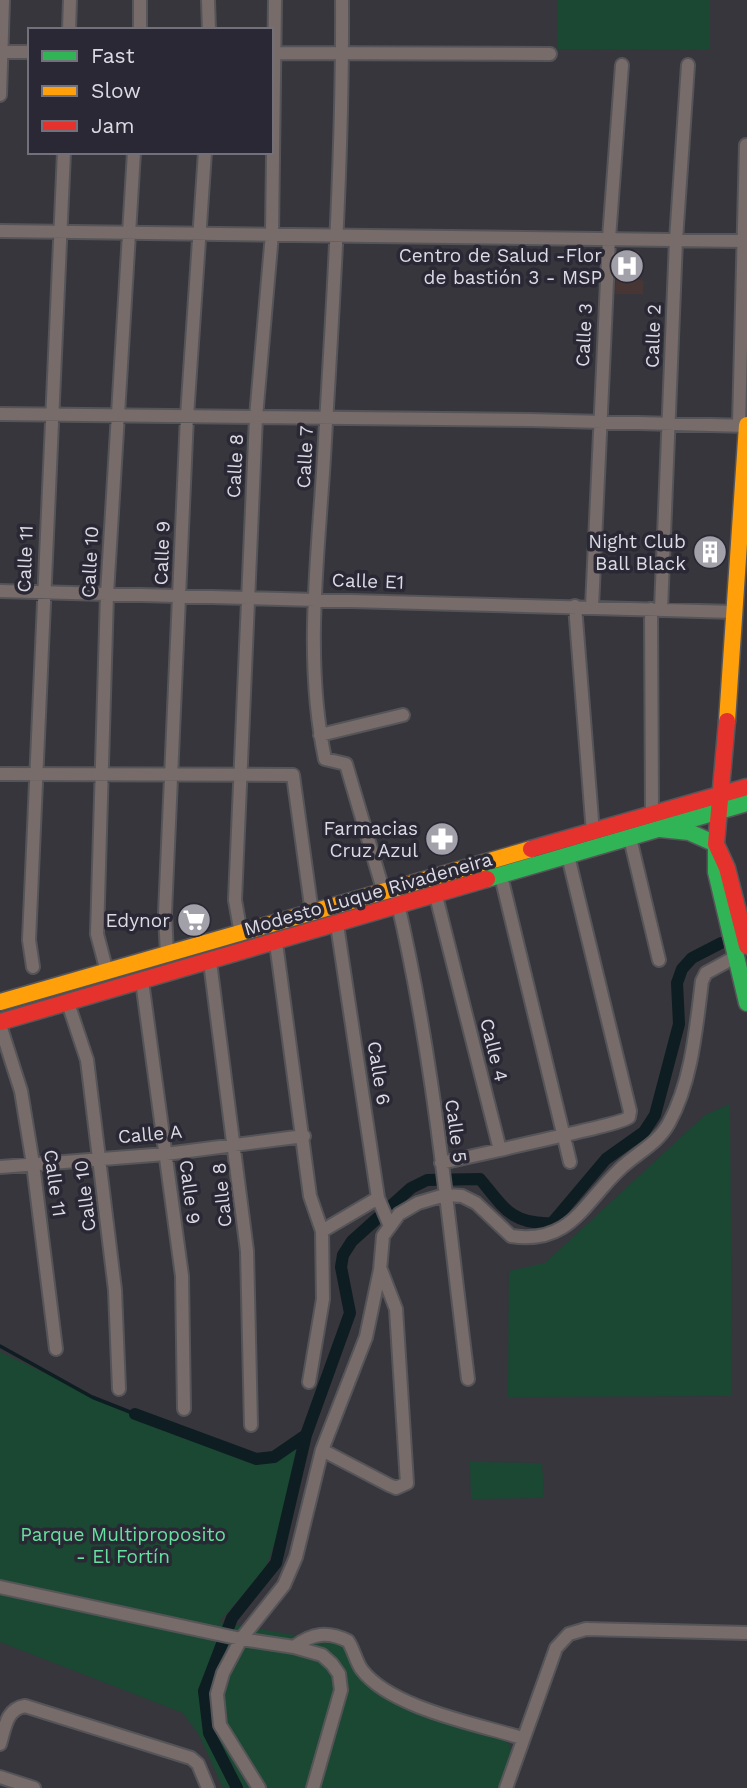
<svg xmlns="http://www.w3.org/2000/svg" width="747" height="1788" viewBox="0 0 747 1788" font-family="'Work Sans',sans-serif">
<style>
.medical{fill:#483635}
.green{fill:#1b4832}
.lines{fill:none;stroke-linecap:round;stroke-linejoin:round}
.stream{stroke:#0e1d21;stroke-width:3.5}
.canal{stroke:#0e1d21;stroke-width:12}
.street-casing{stroke:#555559;stroke-width:16}
.fast-casing{stroke:#555559;stroke-width:19}
.slow-casing{stroke:#555559;stroke-width:19}
.jam-casing{stroke:#555559;stroke-width:19}
.street{stroke:#776c69;stroke-width:12}
.fast{stroke:#30b455;stroke-width:16}
.slow{stroke:#ff9f0a;stroke-width:16}
.jam{stroke:#e5322d;stroke-width:16}
.labels{text-anchor:middle;dominant-baseline:central;stroke-width:7;stroke-linejoin:round;paint-order:stroke}
.poi-label{font-size:19px;fill:#dcdbe4;stroke:#2a2835;text-anchor:end}
.street-label{font-size:19px;fill:#dcdbe4;stroke:#2a2835}
.park-label{font-size:19px;fill:#65e1a0;stroke:#2a2835}
</style>
<rect width="100%" height="100%" fill="#36363c"/>
<!-- medical -->
<path class="medical" d="M639,251l-2,28 7,2 -1,13h-28l2,-42z"/>
<!-- green -->
<path class="green" d="M558,0h152v50l-153,-1z
M730,1104l2,292 -224,1 1,-126 36,-8 160,-148z
M0,1352l179,85 79,25 19,-3 20,-13 -19,88 -13,35 -46,53 126,22 16,36 17,13 128,46 6,12 -13,37h-276l-24,-53 -16,-22 -183,-71z
M470,1462l72,1 2,35 -73,1z"/>
<g class="lines">
<!-- stream -->
<path class="stream" d="M0,1346l92,51 43,17"/>
<!-- canal -->
<path class="canal" d="M135,1414l121,45 18,-2 32,-22
M237,1788l-28,-55 -5,-42 28,-73 44,-55 30,-128 44,-122 -9,-46 2,-12 9,-14 59,-53 16,-8 53,-1c24,29 32,46 72,44l54,-64 38,-27 11,-17 24,-91 -2,-41 5,-14 10,-11 29,-15"/>
<!-- street casing -->
<g class="street-casing">
<path id="street" d="M208,0l1,30
M342,0c1,153 -9,305 -18,457 -6,100 -20,203 1,302l21,5 38,129
M69,30l1,-30
M140,30v-30
M0,52h30
M271,53l279,1
M0,95l3,-95
M0,231l744,10
M0,414l530,6 217,6
M739,426l7,-281
M0,591l734,21
M575,606l18,227
M592,607l17,-369 13,-173
M651,609l1,206
M661,609l15,-369 12,-175
M320,735l83,-20
M0,774l293,1 19,138
M630,838l29,122
M501,876l69,286
M436,896l64,254c21,-6 123,-26 129,-33l1,-6 -62,-255
M397,900c37,157 51,320 71,479
M337,925l41,273 11,26
M241,934l-6,-34 21,-483 16,-183 3,-234
M276,943l34,253 12,35 56,-33
M167,955l-2,-42 22,-497 18,-264
M210,962l37,289 4,174
M33,967l-4,-27 35,-788
M107,972l-10,-38 10,-340 27,-442
M142,981l40,295 2,133
M68,1003l19,57 28,230 4,99
M0,1025l21,66 12,73 23,185
M441,1163l59,-13
M0,1167l166,-13 138,-18
M309,1382l14,-83 -1,-68
M322,1450l67,35 7,3 11,-5 -11,-174 -15,-39
M0,1587l241,52 53,8 28,8 10,9 7,10 2,16 -28,98
M294,1647c18,-14 34,-16 54,-6 6,9 8,21 14,29 29,38 115,54 160,68
M0,1744c5,-16 6,-35 25,-38l166,52 7,6 10,24
M0,1777l34,11
M259,1788l-39,-63 -3,-31 6,-21 18,-34 43,-54 12,-28 26,-107 44,-113 14,-67 3,-34 16,-22 19,-11 27,-8 17,1 14,7 35,33c59,9 73,-33 108,-66 17,-17 38,-25 50,-47 23,-42 27,-95 33,-142l4,-8 31,-17
M506,1788l50,-140 13,-14 17,-5 161,4"/>
</g>
<!-- fast casing -->
<g class="fast-casing">
<path id="fast" d="M660,829l29,3 27,12
M716,848v24l31,131
M487,879l260,-76"/>
</g>
<!-- slow casing -->
<g class="slow-casing">
<path id="slow" d="M727,721l20,-296
M0,1002l531,-153"/>
</g>
<!-- jam casing -->
<g class="jam-casing">
<path id="jam" d="M727,721l-11,123 11,24 20,78
M531,849l216,-62
M0,1022l487,-143"/>
</g>
<!-- street -->
<use href="#street" class="street"/>
<!-- fast -->
<use href="#fast" class="fast"/>
<!-- slow -->
<use href="#slow" class="slow"/>
<!-- jam -->
<use href="#jam" class="jam"/>
</g>
<!-- icons -->
<defs>
<g id="hospital-disc" transform="scale(1.75)"><circle r="9.5" fill="#a2a1a9" stroke="#2a2835"/><path d="M-5-5h3v3.5h4V-5h3V5h-3V1.5h-4V5h-3Z" fill="#fff"/></g>
<g id="building-disc" transform="scale(1.75)"><circle r="9.5" fill="#a2a1a9" stroke="#2a2835"/><path d="M-4-6H4V6H1V3H-1V6H-4ZM-2.5-4.3h1.7v1.8h-1.7ZM.8-4.3h1.7v1.8H.8ZM-2.5-1h1.7V.8h-1.7ZM.8-1h1.7V.8H.8Z" fill="#fff"/></g>
<g id="pharmacy-disc" transform="scale(1.75)"><circle r="9.5" fill="#a2a1a9" stroke="#2a2835"/><path d="M-2-6h4v4h4v4h-4v4h-4v-4h-4v-4h4Z" fill="#fff"/></g>
<g id="supermarket-disc" transform="scale(1.75)"><circle r="9.5" fill="#a2a1a9" stroke="#2a2835"/><path d="M-6-5.5h2.5l.6 2H6L4.5 2H-2.5L-4.4-4H-6ZM-1.5 3.2a1.3 1.3 0 1 0 .1 0ZM3 3.2a1.3 1.3 0 1 0 .1 0Z" fill="#fff"/></g>
</defs>
<g fill-rule="evenodd">
<use href="#hospital-disc" x="627" y="266"/>
<use href="#building-disc" x="710" y="552"/>
<use href="#pharmacy-disc" x="442" y="839"/>
<use href="#supermarket-disc" x="194" y="920"/>
</g>
<g class="labels">
<!-- poi labels -->
<g class="poi-label">
<text x="602" y="255">Centro de Salud -Flor<tspan x="602" dy="22">de bastión 3 - MSP</tspan></text>
<text x="686" y="541">Night Club<tspan x="686" dy="22">Ball Black</tspan></text>
<text x="418" y="828">Farmacias<tspan x="418" dy="22">Cruz Azul</tspan></text>
<text x="170" y="920">Edynor</text>
</g>
<!-- street labels -->
<g class="street-label">
<text transform="translate(584 335) rotate(-87)">Calle 3</text>
<text transform="translate(653 336) rotate(-88)">Calle 2</text>
<text transform="translate(305 457) rotate(-87)">Calle 7</text>
<text transform="translate(235 466) rotate(-87)">Calle 8</text>
<text transform="translate(162 553) rotate(-88)">Calle 9</text>
<text transform="translate(25 559) rotate(-88)">Calle 11</text>
<text transform="translate(90 562) rotate(-87)">Calle 10</text>
<text transform="translate(368 581) rotate(2)">Calle E1</text>
<text transform="translate(368 894) rotate(-16)">Modesto Luque Rivadeneira</text>
<text transform="translate(494 1050) rotate(76)">Calle 4</text>
<text transform="translate(379 1073) rotate(81)">Calle 6</text>
<text transform="translate(456 1131) rotate(82)">Calle 5</text>
<text transform="translate(150 1134) rotate(-5)">Calle A</text>
<text transform="translate(55 1183) rotate(82)">Calle 11</text>
<text transform="translate(190 1192) rotate(83)">Calle 9</text>
<text transform="translate(222 1195) rotate(-96)">Calle 8</text>
<text transform="translate(85 1196) rotate(-97)">Calle 10</text>
</g>
<!-- park labels -->
<g class="park-label">
<text x="123" y="1534">Parque Multiproposito<tspan x="123" dy="22">- El Fortín</tspan></text>
</g>
</g>
<!-- legend -->
<rect x="28" y="28" width="245" height="126" fill="#2a2835" stroke="#71707b" stroke-width="2"/>
<rect x="42" y="51" width="35" height="10" fill="#30b455" stroke="#71707b" stroke-width="2"/>
<text x="91" y="63" font-size="21" fill="#dcdbe4">Fast</text>
<rect x="42" y="86" width="35" height="10" fill="#ff9f0a" stroke="#71707b" stroke-width="2"/>
<text x="91" y="98" font-size="21" fill="#dcdbe4">Slow</text>
<rect x="42" y="121" width="35" height="10" fill="#e5322d" stroke="#71707b" stroke-width="2"/>
<text x="91" y="133" font-size="21" fill="#dcdbe4">Jam</text>
</svg>
